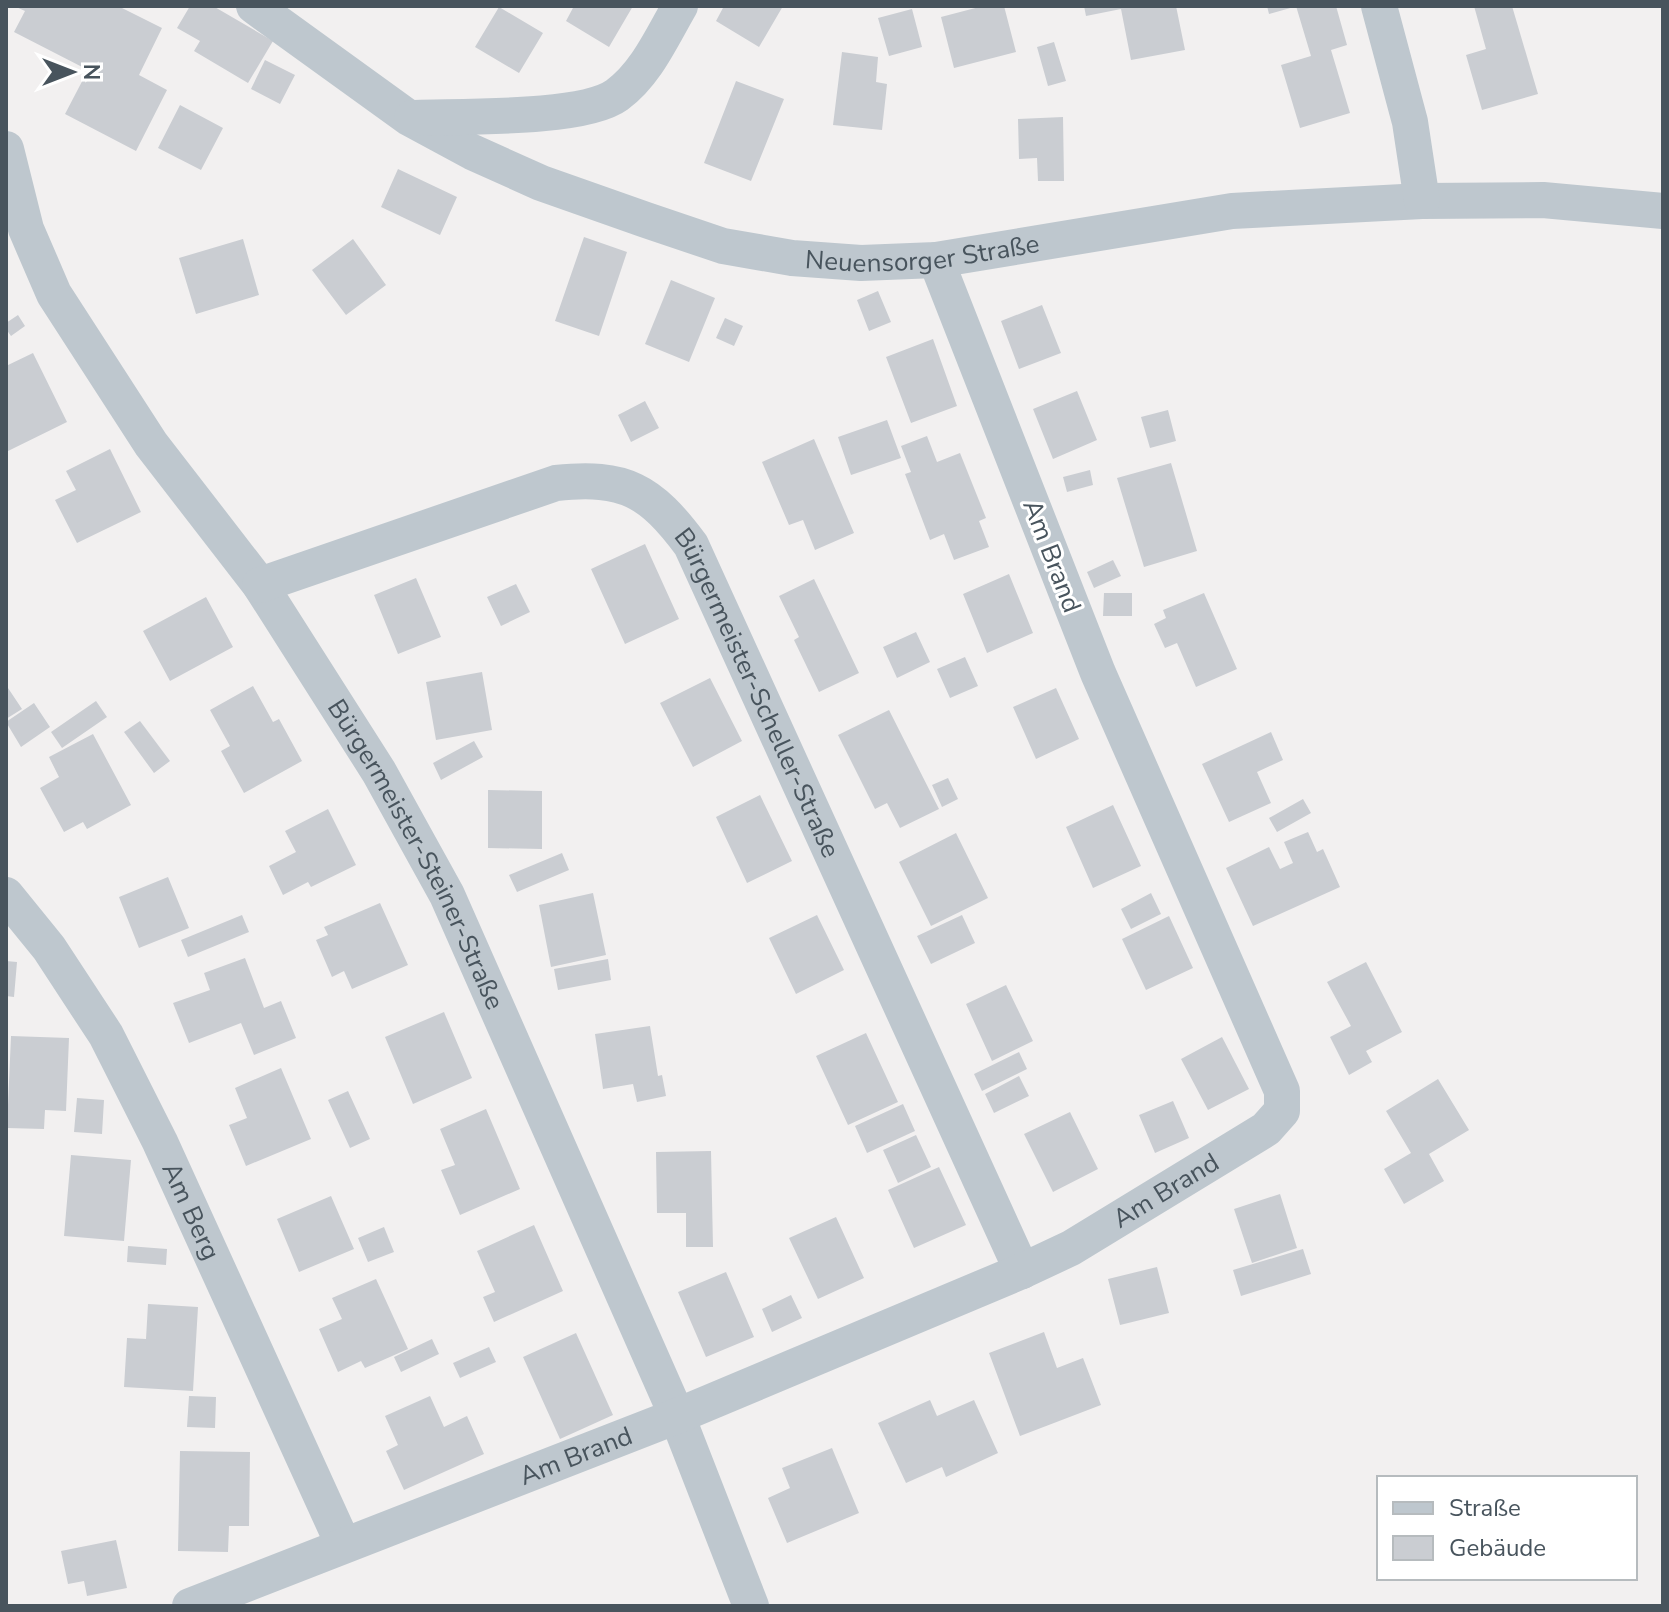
<svg xmlns="http://www.w3.org/2000/svg" width="1669" height="1612" viewBox="0 0 1669 1612" font-family="'Nunito Sans',sans-serif">
<style>
.building{fill:#cacdd2}
.lines{fill:none;stroke-linecap:round;stroke-linejoin:round}
.street{stroke:#bec7ce;stroke-width:36}
.labels{text-anchor:middle;dominant-baseline:central;stroke-width:6;stroke-linejoin:round;paint-order:stroke}
.street-label{font-size:26px;fill:#48545d;stroke:#fff}
</style>
<rect width="100%" height="100%" fill="#f2f0f0"/>
<!-- building -->
<path class="building" d="M14,6h104l44,22 -23,47 28,15 -31,61 -71,-37 23,-44 -74,-38 11,-21z
M190,6h23l60,35 -25,42 -54,-32 6,-10 -23,-13z
M574,6h59l-24,41 -43,-26z
M724,6h59l-24,41 -43,-26z
M983,6h21l12,46 -62,16 -13,-51z
M1084,6h92l9,44 -54,10 -10,-51 -35,7z
M1267,6h27v1l-25,7z
M1296,6h40l11,39 -16,5 19,63 -50,15 -19,-63 30,-9z
M1474,6h38l26,88 -56,16 -16,-55 20,-6z
M499,7l44,26 -24,40 -44,-26z
M912,9l10,38 -33,9 -11,-38z
M1054,42l12,39 -18,5 -11,-39z
M842,52l36,5 -2,25 11,2 -5,46 -49,-5z
M265,60l30,15 -15,29 -29,-15z
M736,81l48,18 -33,82 -47,-18z
M180,105l43,23 -22,42 -43,-22z
M1063,117l1,64h-26l-1,-23 -18,1 -1,-40z
M398,169l59,28 -17,38 -59,-28z
M584,237l43,15 -28,84 -44,-15z
M243,239l16,56 -63,19 -17,-56z
M353,239l33,46 -40,30 -34,-45z
M671,280l44,18 -26,64 -44,-18z
M878,291l13,31 -22,9 -12,-31z
M1042,305l19,48 -42,16 -18,-48z
M18,315l7,11 -14,10 -5,-7v-6z
M725,318l18,8 -9,20 -18,-8z
M933,339l24,67 -46,17 -25,-66z
M33,353l34,69 -61,30v-86z
M1077,391l20,49 -44,19 -20,-50z
M645,401l14,27 -28,14 -13,-27z
M1168,410l8,31 -26,7 -9,-31z
M887,420l14,38 -50,17 -13,-38z
M927,436l10,26 23,-9 26,65 -7,3 10,26 -35,13 -10,-26 -14,6 -25,-66 6,-2 -10,-26z
M814,439l40,94 -39,17 -12,-30 -14,5 -27,-63z
M110,449l31,63 -64,31 -22,-43 21,-10 -10,-19z
M1171,463l26,88 -53,16 -27,-89z
M1090,470l3,15 -26,7 -4,-15z
M645,544l34,75 -54,25 -34,-75z
M1113,560l8,16 -27,12 -7,-16z
M1009,574l24,59 -46,20 -24,-59z
M416,578l25,59 -43,17 -24,-59z
M814,579l45,94 -40,19 -25,-52 5,-3 -20,-41z
M516,584l14,28 -29,14 -14,-29z
M1104,593h28v23h-29z
M1204,593l33,76 -41,18 -19,-44 -12,5 -11,-24 12,-6 -3,-8z
M206,597l27,50 -63,34 -27,-50z
M916,632l14,30 -33,16 -14,-31z
M965,657l13,29 -28,12 -13,-29z
M482,672l10,58 -56,10 -10,-58z
M710,678l32,63 -49,26 -33,-64z
M6,685l16,24 -16,10z
M253,686l20,36 6,-3 23,42 -58,32 -23,-42 9,-5 -20,-36z
M1056,688l23,51 -43,20 -23,-52z
M96,701l11,16 -45,31 -11,-16z
M34,703l16,24 -29,20 -15,-25z
M889,710l50,99 -39,19 -13,-25 -12,6 -37,-74z
M140,721l30,40 -16,12 -30,-41z
M1271,732l12,28 -26,12 14,31 -42,19 -27,-58z
M93,734l38,71 -44,24 -4,-7 -19,10 -24,-44 19,-11 -10,-20z
M474,741l9,16 -42,23 -8,-17z
M948,778l10,21 -16,8 -10,-22z
M488,790l54,1v58l-54,-1z
M760,795l32,66 -45,22 -31,-66z
M1303,799l8,14 -34,19 -8,-14z
M1113,805l28,61 -48,22 -27,-61z
M328,809l28,56 -45,22 -3,-5 -25,13 -14,-29 27,-14 -11,-21z
M1308,832l9,20 6,-3 17,38 -87,39 -27,-58 43,-21 11,22 13,-6 -9,-21z
M956,833l32,65 -57,28 -32,-64z
M562,853l7,17 -52,22 -8,-17z
M168,877l21,51 -50,20 -20,-51z
M593,893l13,62 -55,12 -12,-62z
M1151,893l10,21 -30,15 -10,-20z
M380,903l28,62 -56,24 -8,-18 -12,6 -16,-37 12,-5 -4,-8z
M242,915l7,17 -61,25 -7,-17z
M817,915l27,55 -48,24 -27,-56z
M962,915l13,28 -44,21 -14,-28z
M1169,916l24,52 -47,22 -24,-51z
M245,958l19,50 17,-7 15,37 -42,17 -13,-32 -52,20 -16,-40 37,-13 -6,-17z
M608,959l3,21 -53,10 -4,-21z
M6,961l11,1 -3,35 -8,-1z
M1366,962l36,70 -36,19 6,11 -23,13 -19,-38 21,-11 -24,-44z
M1006,985l27,56 -41,20 -26,-57z
M444,1012l28,66 -59,26 -28,-67z
M650,1026l8,50 4,-1 4,21 -29,6 -4,-18 -30,5 -8,-55z
M866,1033l32,69 -50,23 -32,-69z
M11,1036l58,2 -3,73 -21,-1 -1,19 -37,-1z
M1222,1037l27,52 -41,21 -27,-51z
M1019,1052l8,17 -45,22 -8,-17z
M281,1068l30,71 -65,27 -17,-41 18,-7 -12,-30z
M1019,1076l10,20 -35,17 -9,-19z
M1438,1079l31,51 -40,24 15,27 -40,23 -20,-35 27,-16 -25,-42z
M348,1091l22,48 -20,9 -22,-48z
M77,1098l27,2 -2,34 -28,-2z
M1173,1101l16,37 -34,15 -16,-38z
M903,1104l12,27 -48,22 -12,-27z
M486,1109l34,80 -60,26 -19,-45 14,-5 -15,-36z
M1070,1112l28,57 -45,23 -29,-58z
M916,1135l15,32 -33,16 -15,-33z
M711,1151l2,96h-27v-34h-29l-1,-61z
M71,1155l60,5 -7,81 -60,-5z
M939,1167l27,58 -52,23 -26,-58z
M1280,1194l17,54 -45,15 -18,-54z
M331,1196l23,53 -55,23 -22,-53z
M836,1217l28,61 -46,21 -29,-61z
M534,1225l29,66 -69,31 -11,-25 12,-5 -18,-41z
M384,1227l10,25 -26,10 -10,-24z
M128,1246l39,3 -1,16 -39,-3z
M1303,1249l8,25 -70,22 -8,-26z
M1157,1267l12,46 -49,12 -12,-46z
M726,1272l28,65 -48,20 -28,-65z
M376,1279l32,70 -43,19 -4,-7 -23,11 -19,-43 23,-10 -10,-21z
M791,1295l11,23 -30,14 -10,-23z
M148,1304l50,3 -5,84 -69,-4 3,-49 19,1z
M1044,1332l13,36 26,-10 18,47 -81,31 -31,-83z
M576,1333l37,82 -53,24 -37,-82z
M432,1339l7,15 -38,18 -7,-15z
M489,1347l7,15 -36,16 -7,-15z
M189,1396l27,1 -1,31 -28,-1z
M430,1396l14,31 23,-11 17,38 -80,36 -18,-39 12,-6 -13,-29z
M930,1400l7,16 37,-16 24,53 -52,24 -4,-10 -36,16 -28,-60z
M832,1448l27,65 -72,30 -19,-45 22,-10 -8,-20z
M180,1451l70,1 -1,74h-20l-1,26 -50,-1z
M116,1540l11,48 -40,8 -3,-15 -16,3 -7,-33z"/>
<g class="lines">
<!-- street -->
<g class="street">
<path id="s1" d="M254,6l155,112 63,34 69,31 105,37 77,26 69,12 69,5 75,-3 296,-49 190,-10 121,-1 120,11"/>
<path d="M1379,6l31,116 12,79"/>
<path d="M412,118c45,-2 171,2 205,-23 29,-21 45,-58 63,-89"/>
<path id="s2" d="M6,149l20,80 28,65 97,150 109,141 119,187 68,123 230,521 74,190"/>
<path id="s3" d="M260,585l296,-102c69,-7 94,7 135,62l331,726"/>
<path id="s4" d="M6,895l43,53 57,87 54,107 183,402"/>
<path id="s5" d="M190,1606l487,-190 345,-145 49,-23 195,-119 16,-18v-20l-184,-418 -162,-413"/>
</g>
</g>
<g class="labels">
<!-- street labels -->
<g class="street-label">
<text stroke="none"><textPath href="#s1" startOffset="732">Neuensorger Straße</textPath></text>
<text transform="translate(1052 556) rotate(69)">Am Brand</text>
<text stroke="none"><textPath href="#s3" startOffset="634">Bürgermeister-Scheller-Straße</textPath></text>
<text stroke="none"><textPath href="#s2" startOffset="822">Bürgermeister-Steiner-Straße</textPath></text>
<text stroke="none"><textPath href="#s5" startOffset="1062">Am Brand</textPath></text>
<text stroke="none"><textPath href="#s4" startOffset="368">Am Berg</textPath></text>
<text stroke="none"><textPath href="#s5" startOffset="414">Am Brand</textPath></text>
</g>
</g>
<!-- border -->
<rect width="1669" height="1612" fill="none" stroke="#48545d" stroke-width="16"/>
<!-- legend -->
<rect x="1377" y="1476" width="260" height="104" fill="#ffffff" stroke="#b6bbbe" stroke-width="2"/>
<rect x="1393" y="1502" width="40" height="12" fill="#bec7ce" stroke="#b6bbbe" stroke-width="2"/>
<text x="1449" y="1516" font-size="24" fill="#48545d">Straße</text>
<rect x="1393" y="1536" width="40" height="24" fill="#cacdd2" stroke="#b6bbbe" stroke-width="2"/>
<text x="1449" y="1556" font-size="24" fill="#48545d">Gebäude</text>
<!-- north arrow -->
<g transform="translate(72 72) rotate(90)" stroke="#ffffff" stroke-width="6" paint-order="stroke">
<path d="M0-6L14 30L0 20L-14 30Z" fill="#48545d"/>
<text y="-12" font-size="22" font-weight="bold" text-anchor="middle" fill="#48545d">N</text>
</g>
</svg>
